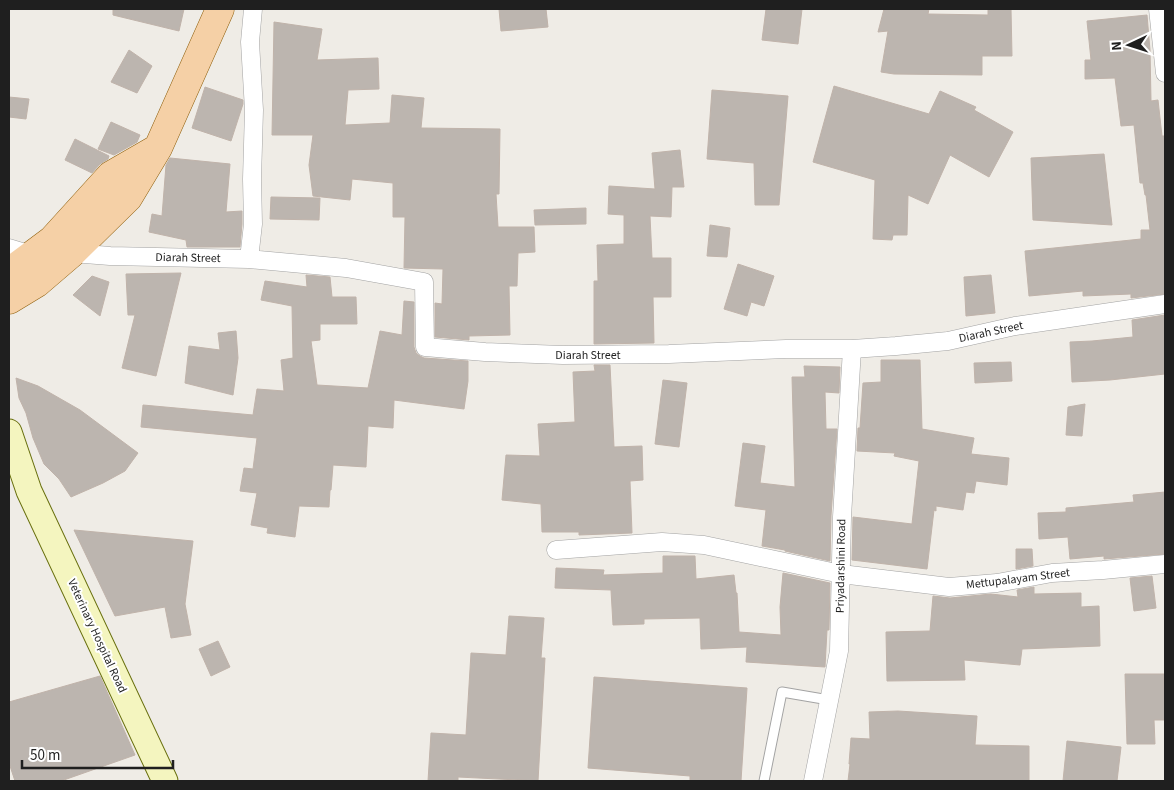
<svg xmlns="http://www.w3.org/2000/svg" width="1174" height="790" viewBox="0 0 1174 790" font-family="'Source Sans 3',sans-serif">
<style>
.building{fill:#bcb5af;stroke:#c0b3aa}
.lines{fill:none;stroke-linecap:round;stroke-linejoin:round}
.lane-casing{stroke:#a3a3a3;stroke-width:11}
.street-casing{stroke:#a3a3a3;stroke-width:19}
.secondary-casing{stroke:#686f0d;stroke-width:27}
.primary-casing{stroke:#8f5f0c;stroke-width:29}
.lane{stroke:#fff;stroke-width:9}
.street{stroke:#fff;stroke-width:18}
.secondary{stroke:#f4f5bf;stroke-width:25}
.primary{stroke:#f5d0a6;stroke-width:28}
.labels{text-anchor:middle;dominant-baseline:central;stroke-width:4;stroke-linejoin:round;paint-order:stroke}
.street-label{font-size:12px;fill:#1f1f1f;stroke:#fff}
</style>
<rect width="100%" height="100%" fill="#efece6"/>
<!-- building -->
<path class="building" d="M113,9h71l-5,22 -66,-16z
M499,9h47l2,18 -47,4z
M766,9h36l-4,35 -36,-4z
M884,9h45l-1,5 60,1v-6h23l1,47h-30v19l-88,-1 -13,-2 7,-41 -10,1z
M1147,15l3,35 1,51 7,-1 4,36h3v158l-34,4v-4l-48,2v-5l-54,5 -4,-45 116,-12v-9h9l-4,-35h-1l-2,-12h-3l-6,-58 -13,1 -6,-48 -30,1v-19h6l-4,-39z
M274,22l48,7 -5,31 61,-2 1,31 -31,1 -3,35 45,-2 2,-28 32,3 -3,30 79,1 -1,65h-3l2,33h36l1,25 -17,1 -1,33h-8l1,49 -41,1v4l-34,-3v-34l7,1 1,-35 -39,-1 1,-51h-12v-34l-41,-4 -2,21 -37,-4 -4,-31 4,-30h-41z
M129,50l23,16 -15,27 -26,-11z
M834,86l95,28 11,-23 36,16 -2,3 39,22 -24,45 -39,-22 -22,49 -20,-9 -1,40h-14l-1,5 -19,-1 2,-59 -62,-18z
M205,87l38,13v4l-12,37 -39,-13z
M712,90l76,6 -9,109h-24l-1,-42 -47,-4z
M9,97l20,2 -3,20 -17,-2z
M111,122l29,13 -3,7 -23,13 -16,-6z
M75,139l34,17 -1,3 -8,5 -8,9 -27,-13z
M680,150l4,37h-12l-1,30 -21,-1 2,42h19v39h-18l1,46 -60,1v-63h4l-1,-36 27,-1v-29l-16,-1 1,-28 46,3 -3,-36z
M1104,154l8,71 -79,-5 -2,-62z
M170,158l60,6 -4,48 16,-1v13l-2,23h-53l-1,-7 -37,-8 3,-18 10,2 4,-51z
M271,197l49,1 -1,22 -49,-1z
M586,208v16l-51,1 -1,-15z
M710,225l20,3 -3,29 -20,-1z
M738,264l36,12 -10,30 -13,-4 -4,14 -23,-7z
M181,273l-25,103 -34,-8 13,-53h-7l-2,-41z
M306,275l24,2 2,20h24l1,27h-37v16l-9,1 6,44 51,3 12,-57 22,4 2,-34 10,1v45l2,6 4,3 4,2 44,3v20l-4,28 -70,-9 -1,28 -25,-2 -2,41 -33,-2 -2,25h-1l-1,17 -30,-1 -4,31 -28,-4 1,-5 -17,-3 6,-32 -17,-2 4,-23 9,1 4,-31 -116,-11 2,-22 110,10 4,-26 27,2 -3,-31 12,-2 -1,-52 -31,-6 4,-19 42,6z
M991,275l4,38 -29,3 -2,-39z
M92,276l17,6 -9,34 -27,-21z
M1165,315v59l-55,6 -38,2 -2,-40 22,-1 41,-4 -1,-17z
M236,331l2,27 -5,37 -48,-12 4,-37 31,4 -2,-17z
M881,360h39l2,69 52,9 -3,16 38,4 -2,27 -31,-4 -2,12 -8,-1 -3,18 -27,-4v5l-2,-1 -7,59 -75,-9 1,-43 59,7 7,-63 -25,-5 1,-3 -38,-2 1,-23h2l3,-45 18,-1z
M1011,362l1,19 -37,2 -1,-20z
M594,365h16l4,82 28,-1 1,34 -13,1 2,52 -53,2v-3h-37l-1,-28 -39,-4 4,-45 34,1 -2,-32 37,-2 -2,-50 22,-1z
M804,366l36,1 -1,26 -14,-1 1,37h11l-6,87 -1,45 -45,-10v-1l-23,-4 4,-36 -31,-4 8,-63 22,3 -5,37 35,4 -3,-110h13z
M16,378l22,8 42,24 58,43 -13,18 -22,12 -32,14 -12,-18 -15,-15 -11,-26 -7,-25 -7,-15z
M663,380l24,3 -8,64 -24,-3z
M1085,404l-3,32 -16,-1 2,-28z
M1165,492v62l-61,5v-3l-34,3 -2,-22 -29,2 -1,-26 28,-1v-4l68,-6 -1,-7z
M74,530l119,11 -8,63 6,31 -20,3 -6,-31 -50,9z
M1016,549h16l1,17 -17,3z
M663,556h32l1,23 38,-4 2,18h1l2,39 42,3 -1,-28 3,-34 47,10 -1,47h-2l-2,37 -79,-5 1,-15 -46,2 -1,-31 -56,1v5l-31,1 -2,-35 -56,-2 1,-20 48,2 -1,5 60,-2z
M1152,576l4,32 -22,3 -4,-33z
M1034,587v7l47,-1v14l18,-1 1,40 -78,3 -2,16 -56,-5 1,20 -78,1 -1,-49 44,-1 3,-35 17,2 41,-4 27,3 -1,-7z
M509,616l35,2 -3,40h4l-7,123 -80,-4v4h-30l3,-48 35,2 5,-82 35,2z
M218,641l12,26 -19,9 -12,-27z
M1125,674h39l1,46h-11l1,24h-28z
M100,676l35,79 -74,26h-46l-6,-18v-61z
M594,677l153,11 -6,93h-51v-5l-102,-8z
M898,711l79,5 -2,29 54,1v35h-181l2,-17h-1l2,-26 19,1 -1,-27z
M1067,741l54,6 -4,34h-54z"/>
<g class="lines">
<!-- lane casing -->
<g class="lane-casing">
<path id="lane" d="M764,781l18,-89 47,8"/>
</g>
<!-- street casing -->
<g class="street-casing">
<path id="street" d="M1158,9l7,64
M9,248l23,7
M72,253l38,3 139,3 97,9 78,14 1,65 60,5 78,3 106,-1 117,-5h66l44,-3 52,-5 67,-15 150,-22
M249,259l4,-35 -1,-45 2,-69 -4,-68 3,-33
M556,550l106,-8 42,3 137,29 108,13 48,-4 55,-10 51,-3 62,-6
M813,781l26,-130 3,-134 10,-168"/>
</g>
<!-- secondary casing -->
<g class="secondary-casing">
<path id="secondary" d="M9,432l20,59 136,290"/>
</g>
<!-- primary casing -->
<g class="primary-casing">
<path id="primary" d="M9,272l43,-32 59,-65 45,-26
M9,300l28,-17 35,-30 56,-55 30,-50 62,-139"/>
</g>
<!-- lane -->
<use href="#lane" class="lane"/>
<!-- street -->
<use href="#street" class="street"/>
<!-- secondary -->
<use href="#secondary" class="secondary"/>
<!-- primary -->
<use href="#primary" class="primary"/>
</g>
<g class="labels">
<!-- street labels -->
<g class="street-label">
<text transform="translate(188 258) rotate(1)">Diarah Street</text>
<text transform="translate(991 332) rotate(-12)">Diarah Street</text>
<text x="588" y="355">Diarah Street</text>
<text transform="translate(841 566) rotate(-89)">Priyadarshini Road</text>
<text transform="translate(1018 579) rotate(-7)">Mettupalayam Street</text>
<text transform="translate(97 636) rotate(65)">Veterinary Hospital Road</text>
</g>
</g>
<!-- border -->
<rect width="1174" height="790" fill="none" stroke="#1f1f1f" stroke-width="20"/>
<!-- north arrow -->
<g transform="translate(1129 45) rotate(266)" stroke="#ffffff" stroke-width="4" paint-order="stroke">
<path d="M0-4L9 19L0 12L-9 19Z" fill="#1f1f1f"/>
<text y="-8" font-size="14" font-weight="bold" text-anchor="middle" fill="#1f1f1f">N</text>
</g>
<!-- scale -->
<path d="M22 760v8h151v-8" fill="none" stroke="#1f1f1f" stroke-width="2.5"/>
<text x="30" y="760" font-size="15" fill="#1f1f1f" stroke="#ffffff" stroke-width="4" paint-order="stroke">50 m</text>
</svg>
